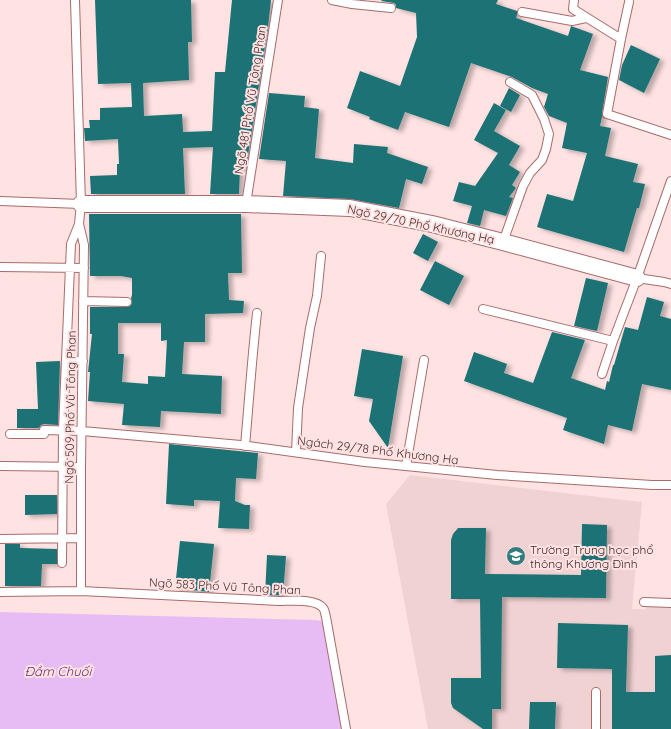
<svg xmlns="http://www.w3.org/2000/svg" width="671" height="729" viewBox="0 0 671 729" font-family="Quicksand,sans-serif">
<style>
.built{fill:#f1d2d2}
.water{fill:#e7bcf5}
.building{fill:#1b7274;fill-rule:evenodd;filter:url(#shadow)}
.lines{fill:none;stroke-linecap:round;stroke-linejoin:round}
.lane-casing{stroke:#a86b6d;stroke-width:10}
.street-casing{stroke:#a86b6d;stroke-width:18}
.lane{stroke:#fff;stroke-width:8}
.street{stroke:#fff;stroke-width:16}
.labels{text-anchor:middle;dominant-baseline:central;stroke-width:4;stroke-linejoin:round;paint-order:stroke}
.street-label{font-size:12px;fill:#432929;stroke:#ffe2e2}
.poi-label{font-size:12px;fill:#432929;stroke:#ffe2e2;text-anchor:start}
.water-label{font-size:13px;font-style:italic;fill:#673376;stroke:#ffe2e2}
</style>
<defs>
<filter id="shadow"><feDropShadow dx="4.5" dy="2.5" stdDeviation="2" flood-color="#0004"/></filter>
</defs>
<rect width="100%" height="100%" fill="#ffe2e2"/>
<!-- built -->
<path class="built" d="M410,475l232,27 -10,107h14v-6h25v126h-243l-42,-225z"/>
<!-- water -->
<path class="water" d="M0,612l316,8 5,1 3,4 18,104h-342z"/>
<!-- building -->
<path class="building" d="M95,0h96l1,42h-4l1,38 -46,3 1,33 38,-2 1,18 29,-1 3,-59h10l7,-72h39l-3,27 -22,141h-6l-1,26h-29l3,-47 -30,1 2,46h-94l-1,-18 27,-1v-11h2l-1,-25 -33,2 -1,-13h6l-1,-8h11v-12l32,-1 -1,-24 -33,1z
M382,0h116l-2,4 21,7v4l-1,3 52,18 3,-10 22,8 -13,36 28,7 -6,36v4l-2,9 11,2 -6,28 33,8 -5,18 12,2 -6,24h-2l-13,44 -87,-25 10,-33 26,7 14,-48 -25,-5 5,-25 -18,-7 -5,-9 4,-13 -16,-6 -20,-11 -41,-14 -22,64 -44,-15 -7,18 -29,-11 1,-2 -23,-9 13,-37 40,15 17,-49 -1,-24 -20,-5v-3l-2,-2 -13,-2z
M631,45l29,14 -16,34 -25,-13 3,-15z
M509,88l11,7 -9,17 -11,-6z
M269,93l36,3 -1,11 15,2 -4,49 38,5 1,-19 34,3 -1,6 41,14 -6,17 -16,-5 -7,29 -49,-9 -67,-3 3,-35 -27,-2z
M494,103l12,7 -12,21 26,15 -11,19 11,7 -8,13 4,3 -7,9 4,1 -7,18 -22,-6 -4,16 -13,-3 5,-17 -19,-5 6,-19 16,4 23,-33 -24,-13z
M89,214h152l1,59h-14l1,27 15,1 -1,12 -38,1v28h-21l-2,32 40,2 -1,38 -60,-3 -1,16 -38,-2 2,-21 -36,-3 2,-29h-2l4,-38h-2v-27h37l4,-2 1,-3 -1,-4 1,-3v-17l-11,-2h-31zM118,323h43v18l6,-1 -2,37 -17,-1v8l-26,-2 2,-28h-6z
M423,234l15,8 -10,19 -15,-8z
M435,261l29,15 -15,29 -29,-15z
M586,278l22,5 -11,48 -23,-5z
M647,297l17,5 -4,14 11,3v71l-29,-6 -10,47 -24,-6 -4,19 -41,-14 4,-12 -103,-37 10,-29 33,12 -3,9 29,10 19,-51 33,8 -14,38 34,12 2,-9 2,1 4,-17h1l11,-38 13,3z
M362,349l41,7 -15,92 -19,-27 4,-22 -19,-3z
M60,361l-2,64 -14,-1 -3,1 -2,3h-22v-19h21l-2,-47z
M169,444l89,9 -2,26 -20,-1 -1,23 10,4h5l-1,24 -31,-1 2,-27 -26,-1v6l-28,-2z
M25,495h32v19l-32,1z
M582,524l25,1 -1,73 -104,-1 -1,112h-9v20h-9l-30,-21 -2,-5v-25h30l-1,-79h-29v-59l2,-6 5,-6h28l-1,46 96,1z
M180,541l34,3 -5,48 -34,-4z
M5,544h15v4l37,1v15h-15l-1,22h-36z
M267,555l19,1 -3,39h-18z
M558,623l70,2 -2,67h29v-36l16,-1v74h-59v-60l-55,-1z
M530,702h26l-1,27h-26z"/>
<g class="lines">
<!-- lane casing -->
<g class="lane-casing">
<path id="lane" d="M75,0l6,204 -2,20 5,21 -3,222v124
M332,0l20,4 39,4
M574,0l-1,9 48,30
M629,2l-8,37 -14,75 64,21
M522,12l50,9 14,-3
M0,201l81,3
M246,204l32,-204
M503,242l20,-56 7,-13 12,-13 4,-11 3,-15 -5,-15 -12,-24 -22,-13
M0,267l84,1
M637,278l27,4 7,2
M83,301l44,1
M483,309l130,32
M66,361h17
M602,374l11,-33 24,-63 34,-97
M10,434h34v-4l38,1 159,14 124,17 132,13 155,10h19
M245,446c4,-45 7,-89 12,-133
M296,452l2,-44 12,-80 7,-32 4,-40
M0,466l81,1
M406,466l18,-106
M0,539l81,-1
M62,563l1,-133 7,-163 1,-23 8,-20
M0,592l81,-1 198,10c11,0 37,-3 44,7 2,2 2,6 3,9l20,112
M644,602l27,1
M596,729v-37"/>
</g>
<!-- street casing -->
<g class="street-casing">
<path id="street" d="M81,204h165l104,4 82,16 71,18 134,36"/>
</g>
<!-- lane -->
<use href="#lane" class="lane"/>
<!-- street -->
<use href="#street" class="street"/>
</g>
<!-- icons -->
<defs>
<g id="school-disc" transform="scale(1)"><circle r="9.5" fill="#327b7e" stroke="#ffe2e2"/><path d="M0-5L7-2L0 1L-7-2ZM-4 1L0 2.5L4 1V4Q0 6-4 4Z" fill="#fff"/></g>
</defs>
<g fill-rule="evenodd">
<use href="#school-disc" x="516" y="556"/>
</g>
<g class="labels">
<!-- street labels -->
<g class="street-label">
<text transform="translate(250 100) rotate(-81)">Ngõ 481 Phố Vũ Tông Phan</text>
<text transform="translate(421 224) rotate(12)">Ngõ 29/70 Phố Khương Hạ</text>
<text transform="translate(70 407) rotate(-89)">Ngõ 509 Phố Vũ Tông Phan</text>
<text transform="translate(378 450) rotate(7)">Ngách 29/78 Phố Khương Hạ</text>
<text transform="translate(225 586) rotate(3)">Ngõ 583 Phố Vũ Tông Phan</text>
</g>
<!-- poi labels -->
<g class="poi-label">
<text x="530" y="549">Trường Trung học phổ<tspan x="530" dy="14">thông Khương Đình</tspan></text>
</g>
<!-- water labels -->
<g class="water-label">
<text x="58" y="671">Đầm Chuối</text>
</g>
</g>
</svg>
